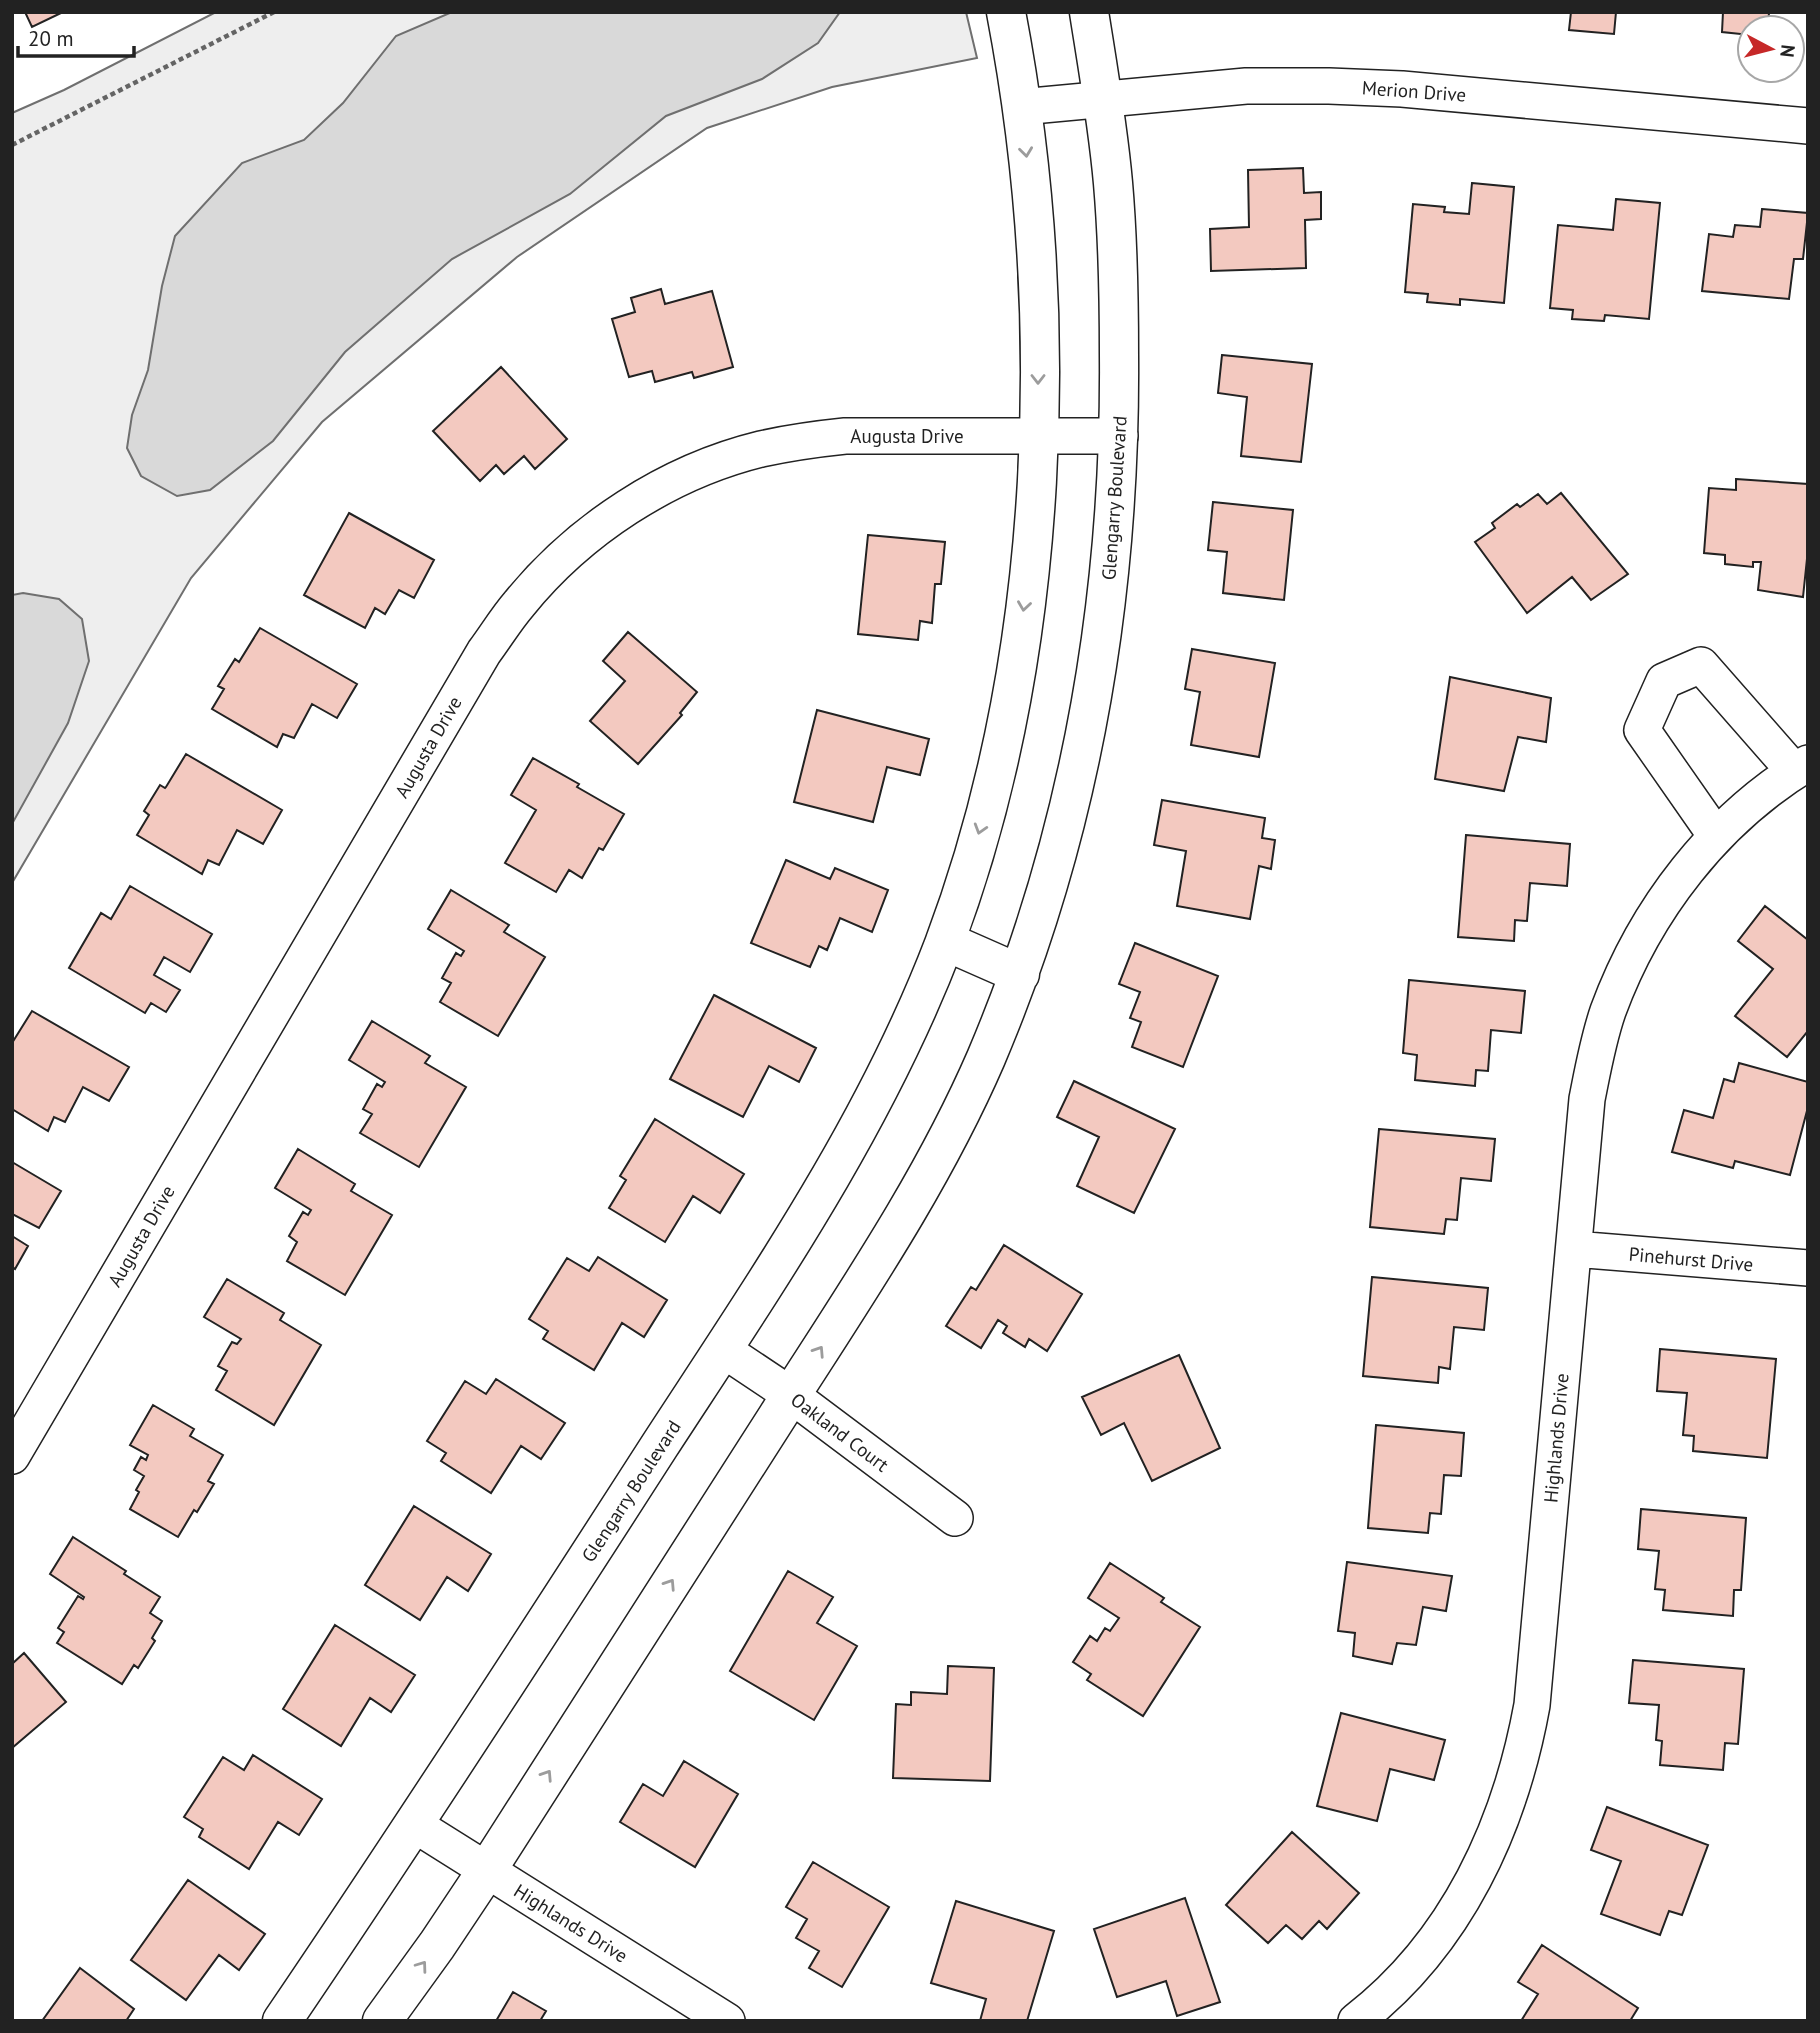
<svg xmlns="http://www.w3.org/2000/svg" width="1820" height="2033" viewBox="0 0 1820 2033" font-family="'PT Sans',sans-serif">
<style>
.green{fill:#eee;stroke:#6f6f6f;stroke-width:2}
.water{fill:#d9d9d9;stroke:#6f6f6f;stroke-width:2}
.building{fill:#f3c9c0;stroke:#222;stroke-width:2}
.lines{fill:none;stroke-linecap:round;stroke-linejoin:round}
.street-casing{stroke:#222;stroke-width:38}
.secondary-casing{stroke:#222;stroke-width:41}
.path{stroke:#646464;stroke-width:4.5;stroke-dasharray:5 3.5;stroke-linecap:butt}
.street{stroke:#fff;stroke-width:35}
.secondary{stroke:#fff;stroke-width:38}
.oneway{stroke:#9c9c9c}
.labels{text-anchor:middle;dominant-baseline:central;stroke-width:5;stroke-linejoin:round;paint-order:stroke}
.street-label{font-size:19px;fill:#222;stroke:#fff}
</style>
<rect width="100%" height="100%" fill="#fff"/>
<!-- green -->
<path class="green" d="M216,12h750l11,46 -145,29 -125,41 -190,129 -195,165 -131,156 -179,305v-770l52,-23z"/>
<!-- water -->
<path class="water" d="M452,12h388l-22,31 -56,36 -96,37 -96,78 -118,65 -107,93 -72,89 -63,49 -33,6 -36,-20 -14,-28 5,-33 16,-45 14,-84 13,-50 67,-73 62,-23 39,-37 53,-67z
M23,593l36,6 23,20 7,42 -21,62 -56,101v-229z"/>
<!-- building -->
<path class="building" d="M25,12h38l-31,15z
M1571,12h45l-2,22 -45,-4z
M1723,12h46l-1,16h-18v7l-28,-3z
M1303,168l1,25 17,-1v27l-16,1 1,48 -95,3 -1,-42 39,-2 -1,-57z
M1472,183l42,4 -10,116 -44,-4v6l-33,-3 1,-8 -23,-2 8,-88 32,3 -1,5 25,2z
M1616,199l44,4 -11,116 -44,-4 -1,6 -32,-2 1,-9 -23,-2 8,-83 55,5z
M1762,209l46,4 -5,46h-9l-5,40 -87,-8 7,-57 24,3 2,-12 25,2z
M661,289l4,15 47,-13 21,76 -39,11 -2,-6 -37,10 -3,-11 -23,6 -17,-58 23,-7 -4,-14z
M1222,355l90,9 -11,98 -60,-6 6,-59 -29,-4z
M501,367l66,72 -32,30 -11,-13 -20,18 -8,-9 -16,16 -47,-50z
M1736,479l72,5v65l-5,48 -45,-7 3,-28h-8v5l-28,-3v-9l-21,-2 5,-65 27,2z
M1561,493l67,81 -37,26 -19,-23 -45,36 -52,-71 20,-14 -3,-5 25,-19 3,3 18,-13 9,10z
M1213,502l80,8 -9,90 -61,-7 4,-41 -19,-2z
M349,513l85,47 -20,38 -15,-8 -14,24 -10,-6 -10,20 -61,-33z
M868,535l77,7 -4,42h-6l-3,39 -12,-2 -2,19 -60,-6z
M260,628l97,56 -20,34 -25,-14 -18,34 -11,-4 -6,13 -65,-38 12,-20 -6,-3 17,-27 4,3z
M628,632l69,60 -17,21 2,2 -44,49 -48,-43 35,-40 -22,-20z
M1192,649l83,14 -16,94 -68,-12 9,-53 -15,-3z
M1450,677l101,21 -5,44 -28,-5 -14,54 -69,-12z
M817,710l112,29 -9,36 -33,-8 -14,55 -79,-20z
M186,754l96,56 -19,34 -26,-14 -18,35 -11,-5 -6,14 -65,-39 12,-20 -5,-4 16,-26 5,3 1,-1z
M533,758l46,26 -2,3 47,27 -21,36 -4,-2 -17,30 -13,-8 -13,22 -51,-29 31,-53 -25,-15z
M1162,800l103,18 -3,20 13,2 -4,29 -12,-3 -9,53 -73,-13 9,-55 -32,-6z
M1466,835l104,9 -3,42 -37,-3 -3,38 -12,-1 -1,21 -56,-4z
M786,860l44,19 5,-11 53,22 -16,42 -32,-14 -13,32 -8,-4 -9,21 -59,-24z
M130,886l82,48 -22,38 -26,-15 -10,18 26,15 -14,22 -15,-9 -6,10 -76,-45 32,-55 10,6z
M451,890l58,35 -5,7 41,25 -47,79 -58,-34 11,-19 -9,-5 14,-25 5,3 3,-5 -36,-22z
M1765,906l43,34v91l-21,26 -52,-41 38,-47 -35,-28z
M1135,943l83,33 -35,91 -51,-20 9,-25 -11,-4 10,-26 -21,-8z
M1409,980l116,11 -4,42 -30,-3 -3,41 -12,-1 -1,16 -60,-6 2,-25 -14,-2z
M714,995l102,53 -17,34 -30,-16 -26,51 -73,-38z
M32,1011l97,56 -20,34 -26,-14 -18,35 -11,-5 -6,14 -36,-22v-66z
M372,1021l58,35 -5,7 41,24 -47,80 -59,-34 12,-19 -9,-5 14,-25 5,3 3,-5 -36,-22z
M1739,1063l69,19v25l-18,68 -55,-14 -2,7 -61,-16 12,-42 29,8 11,-39 10,3z
M1074,1081l101,48 -41,84 -57,-27 22,-49 -42,-20z
M655,1119l89,55 -24,39 -27,-17 -28,46 -56,-34 17,-28 -6,-4z
M1379,1129l116,10 -4,42 -30,-3 -4,42 -11,-1 -2,15 -74,-7z
M298,1149l57,35 -4,7 41,24 -47,80 -58,-34 10,-19 -8,-6 14,-24 5,3 3,-5 -36,-22z
M12,1162l49,29 -22,37 -27,-14z
M12,1236l16,10 -13,23 -3,-2z
M1004,1245l78,49 -35,57 -18,-12 -4,8 -22,-14 4,-7 -9,-6 -17,28 -35,-22 25,-39 5,3z
M598,1257l69,43 -23,37 -22,-14 -28,47 -51,-31 5,-8 -19,-12 38,-61 22,13z
M1372,1277l116,11 -4,42 -30,-3 -4,42 -11,-2 -1,16 -75,-7z
M227,1279l57,34 -4,7 41,25 -47,80 -58,-35 11,-19 -9,-5 14,-24 5,2 4,-5 -37,-22z
M1660,1349l116,10 -9,99 -74,-7 1,-15 -11,-1 4,-42 -30,-2z
M1179,1355l41,93 -68,33 -28,-58 -23,12 -19,-38z
M496,1379l69,44 -24,36 -20,-13 -30,47 -50,-32 5,-8 -19,-12 38,-60 21,13z
M153,1405l41,24 -4,7 33,19 -15,26 6,3 -17,28 -3,-2 -16,27 -48,-28 9,-17 -3,-2 8,-14 -10,-6 7,-13 5,3 2,-5 -18,-10z
M1376,1425l88,8 -3,43 -17,-1 -3,39 -11,-1 -2,20 -60,-5z
M414,1506l77,48 -23,37 -21,-14 -27,43 -55,-35z
M1641,1509l105,9 -5,72h-7l-1,26 -70,-6 2,-20 -10,-1 4,-38 -21,-2z
M73,1537l53,34 -2,3 36,23 -10,16 12,8 -10,17 3,3 -17,27 -4,-3 -12,19 -65,-41 7,-11 -6,-4 20,-32 5,3 1,-2 -34,-23z
M1347,1562l105,14 -6,35 -23,-4 -7,38 -19,-2 -5,21 -39,-8 2,-23 -17,-2z
M1110,1563l54,35 -3,4 39,25 -57,89 -56,-36 4,-6 -18,-12 17,-26 7,5 8,-13 5,3 9,-13 -31,-20z
M788,1571l45,26 -16,26 40,23 -43,74 -84,-49z
M335,1625l80,50 -24,37 -21,-14 -29,48 -58,-37z
M24,1653l42,49 -54,46v-84z
M1633,1660l111,9 -6,75 -13,-1 -2,27 -63,-5 2,-24 -6,-1 3,-35 -30,-2z
M948,1666l46,2 -4,113 -97,-3 3,-74 15,1v-13l36,2z
M1341,1713l104,27 -11,40 -44,-11 -13,52 -60,-15z
M253,1755l69,44 -23,36 -21,-13 -29,47 -50,-32 4,-8 -19,-12 39,-60 21,13z
M684,1761l54,33 -43,73 -75,-45 23,-38 20,12z
M1607,1807l101,38 -26,70 -13,-4 -9,24 -59,-21 20,-53 -30,-11z
M1292,1832l67,61 -32,36 -8,-8 -17,18 -16,-14 -18,18 -42,-38z
M813,1862l76,45 -47,80 -33,-19 10,-17 -23,-13 11,-19 -21,-12z
M188,1880l77,54 -26,36 -20,-15 -33,45 -55,-40z
M1185,1898l35,104 -43,14 -11,-35 -49,16 -23,-68z
M956,1901l98,30 -27,90h-47l6,-22 -55,-16z
M1542,1945l96,63 -8,13h-109l17,-27 -20,-12z
M80,1968l54,41 -8,12h-84z
M513,1992l33,19 -6,10h-44z"/>
<g class="lines">
<!-- street casing -->
<g class="street-casing">
<path id="street" d="M1021,107l225,-21h83l73,3 406,37
M1716,836l-74,-106 22,-49 37,-16 93,106
M1574,1249l234,19
M722,1349l69,46 164,123
M12,1456l472,-804c12,-16 22,-33 35,-48 60,-74 148,-132 242,-155 27,-6 55,-10 84,-13h275
M415,1825l312,196
M1356,2021c101,-78 154,-195 176,-316l55,-606c6,-30 11,-59 21,-88 37,-101 107,-192 200,-248"/>
</g>
<!-- secondary casing -->
<g class="secondary-casing">
<path id="secondary" d="M945,941l75,33
M282,2021c129,-190 254,-383 378,-576 105,-161 215,-320 284,-501 108,-287 119,-633 62,-932
M382,2021l55,-76 50,-75c96,-151 193,-302 290,-453 74,-116 154,-232 209,-359 95,-224 135,-460 133,-703 0,-57 -1,-115 -6,-172 -5,-57 -15,-114 -24,-171"/>
</g>
<!-- path -->
<path class="path" d="M12,145l262,-133"/>
<!-- street -->
<use href="#street" class="street"/>
<!-- secondary -->
<use href="#secondary" class="secondary"/>
</g>
<!-- one-way arrows -->
<defs><path id="oneway-chevron" d="M-2-3.5L2.5 0L-2 3.5" fill="none" stroke-width="1.6" stroke-linecap="round" stroke-linejoin="round" transform="scale(1.75)"/></defs>
<g class="oneway">
<use href="#oneway-chevron" transform="translate(1026 152) rotate(83)"/>
<use href="#oneway-chevron" transform="translate(1038 379) rotate(90)"/>
<use href="#oneway-chevron" transform="translate(1024 606) rotate(98)"/>
<use href="#oneway-chevron" transform="translate(980 829) rotate(107)"/>
<use href="#oneway-chevron" transform="translate(819 1351) rotate(-57)"/>
<use href="#oneway-chevron" transform="translate(670 1584) rotate(-57)"/>
<use href="#oneway-chevron" transform="translate(547 1775) rotate(-57)"/>
<use href="#oneway-chevron" transform="translate(422 1966) rotate(-54)"/>
</g>
<g class="labels">
<!-- street labels -->
<g class="street-label">
<text transform="translate(1414 91) rotate(4)">Merion Drive</text>
<text x="907" y="436">Augusta Drive</text>
<text transform="translate(1114 498) rotate(-86)">Glengarry Boulevard</text>
<text transform="translate(428 747) rotate(-60)">Augusta Drive</text>
<text transform="translate(141 1236) rotate(-60)">Augusta Drive</text>
<text transform="translate(1691 1259) rotate(5)">Pinehurst Drive</text>
<text transform="translate(840 1432) rotate(37)">Oakland Court</text>
<text transform="translate(1556 1438) rotate(-85)">Highlands Drive</text>
<text transform="translate(631 1491) rotate(-57)">Glengarry Boulevard</text>
<text transform="translate(571 1923) rotate(32)">Highlands Drive</text>
</g>
</g>
<!-- border -->
<rect width="1820" height="2033" fill="none" stroke="#222222" stroke-width="28"/>
<!-- north arrow -->
<g transform="translate(1771 49) rotate(97)"><circle r="33" fill="#ffffff" stroke="#a7a7a7" stroke-width="2"/>
<path d="M0-5L12 26L0 18L-12 26Z" fill="#c62828"/>
<text y="-10" font-size="19" font-weight="bold" text-anchor="middle" fill="#222222">N</text>
</g>
<!-- scale -->
<path d="M18 46v10h116v-10" fill="none" stroke="#222222" stroke-width="3.5"/>
<text x="28" y="46" font-size="21" fill="#222222" stroke="#ffffff" stroke-width="5" paint-order="stroke">20 m</text>
</svg>
